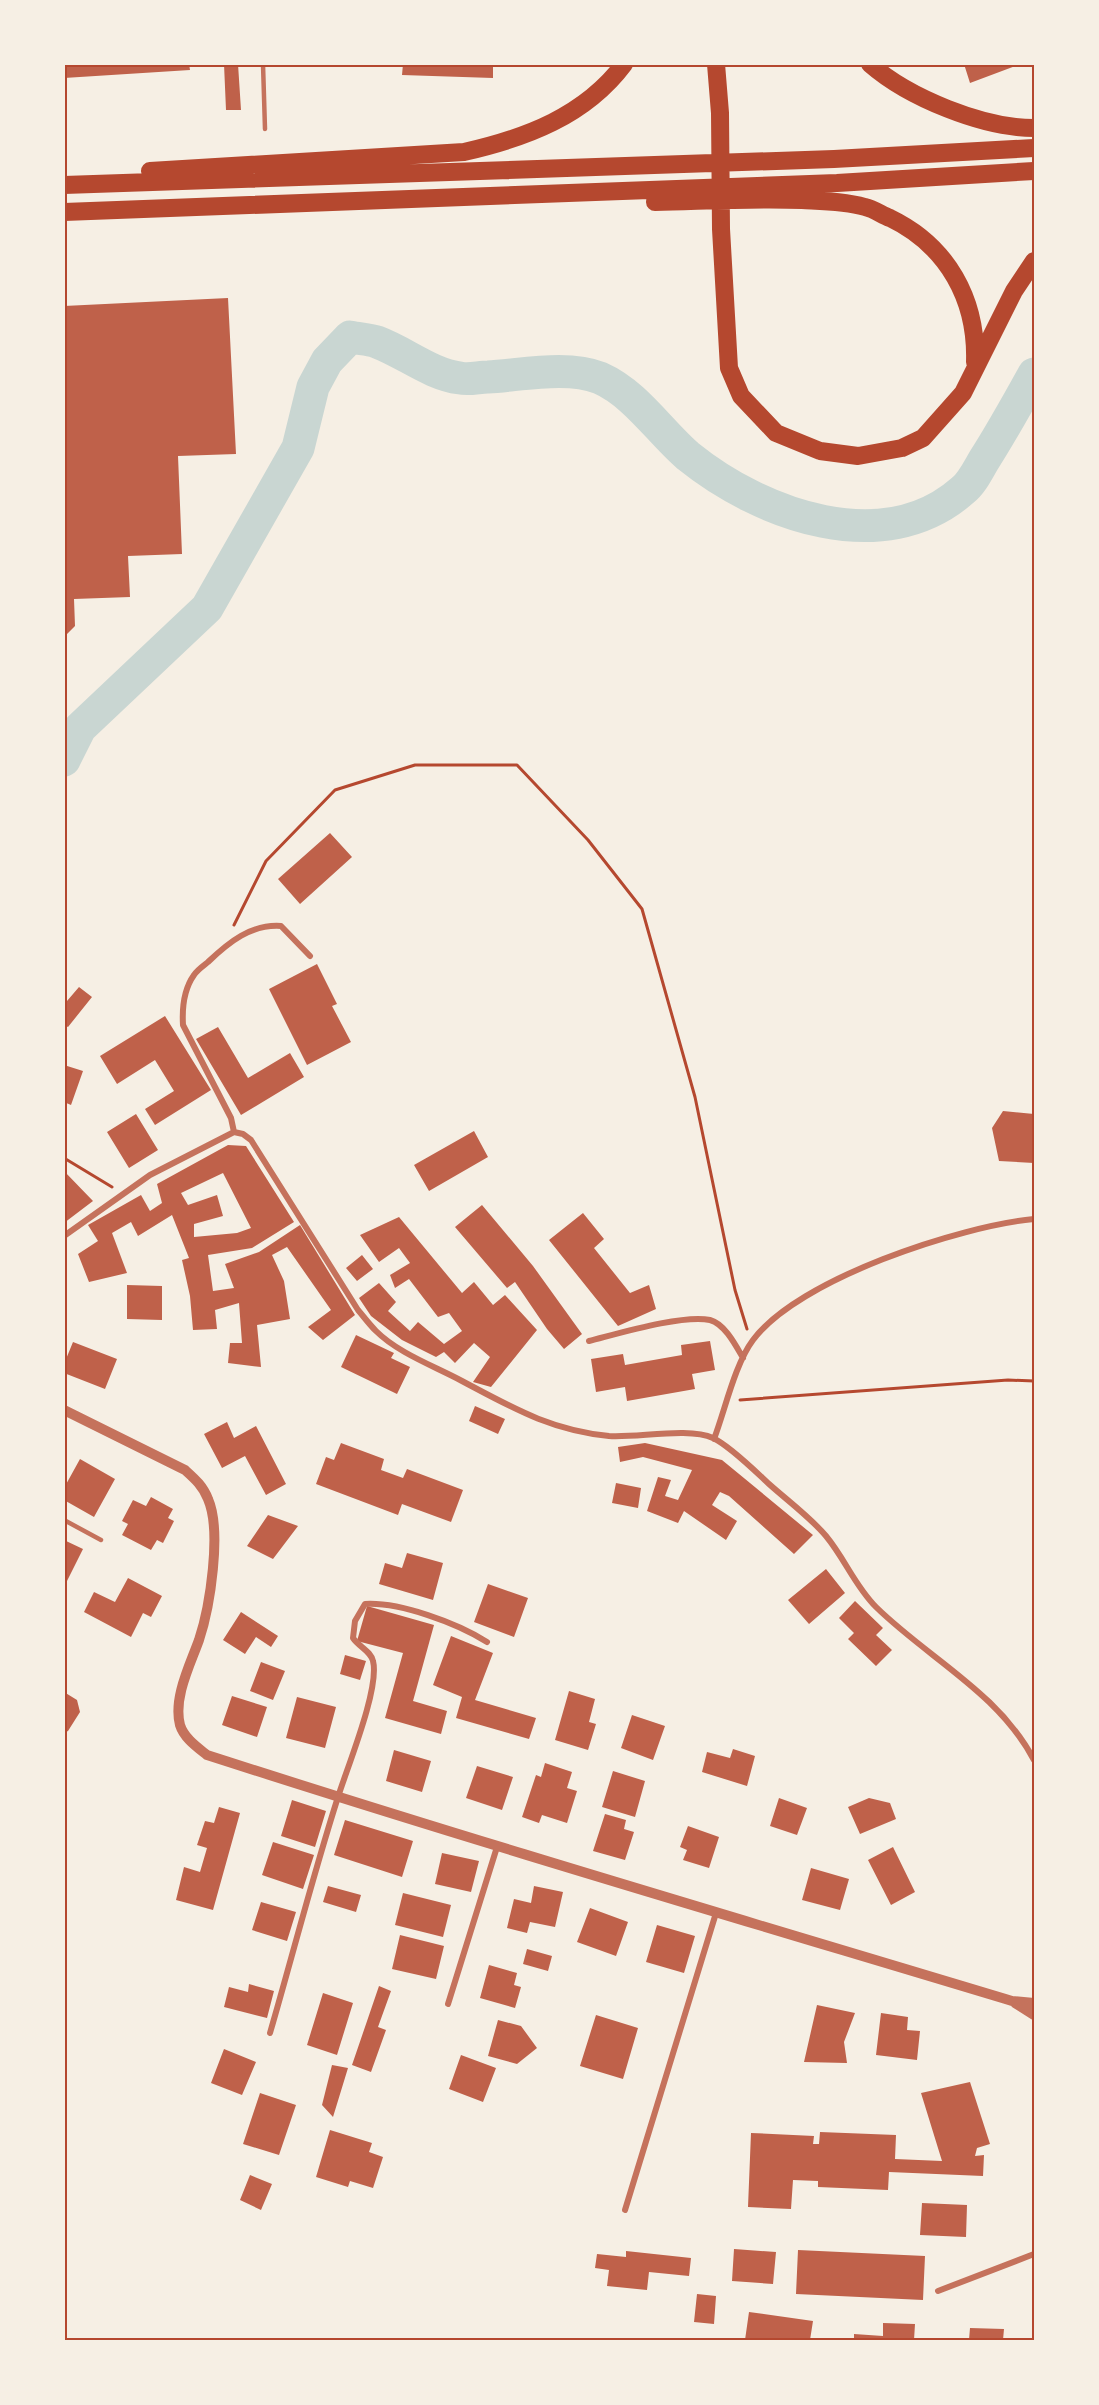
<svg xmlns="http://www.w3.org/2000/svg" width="1099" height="2405" viewBox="0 0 1099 2405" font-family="Mulish,sans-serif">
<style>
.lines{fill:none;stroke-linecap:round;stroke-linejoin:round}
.river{stroke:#c9d6d2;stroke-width:33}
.building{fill:#bf614a;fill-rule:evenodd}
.path{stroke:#b5482f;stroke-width:3}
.service{stroke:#c5725c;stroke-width:4.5}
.minor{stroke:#c5725c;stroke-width:6}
.tertiary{stroke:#c5725c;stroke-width:10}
.motorway{stroke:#b5482f;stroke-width:18}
.neatline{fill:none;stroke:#b5482f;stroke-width:2}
</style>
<rect width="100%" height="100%" fill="#f6efe4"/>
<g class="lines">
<!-- river -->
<path class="river" d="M64,760l16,-32 127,-120 91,-160 15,-61 14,-26 23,-24c9,2 19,2 27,5 29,11 53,32 83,36 9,2 19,-1 28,-1 34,-2 80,-12 112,1 36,16 59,53 88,78 73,59 196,104 275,34 9,-7 15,-20 21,-30 18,-28 34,-57 50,-86"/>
</g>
<!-- building -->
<path class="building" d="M64,64h125l1,6 -126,8z
M224,64h14l3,46h-15z
M403,64h90v14l-91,-3z
M964,64h54v1l-48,18z
M228,298l8,156 -58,2 4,98 -54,2 2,41 -56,2 1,27 -11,11v-331z
M330,833l22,24 -52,47 -22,-25z
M317,964l20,40 -5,2 19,36 -44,23 -38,-76z
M79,987l13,10 -24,30 -4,-2v-26l3,2z
M165,1016l46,74 -56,35 -10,-16 29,-18 -19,-31 -38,24 -17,-28z
M218,1027l30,51 42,-25 14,24 -63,38 -45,-76z
M64,1065l19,6 -12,34 -7,-3z
M1003,1111l31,3v49l-35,-2 -7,-33z
M136,1114l22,36 -29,18 -22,-36z
M474,1131l14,26 -59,34 -15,-26z
M228,1145l18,1 48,76 -42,26 -44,7 5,36 21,-3 -9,-24 34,-12 41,-27 55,90 -32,25 -15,-13 23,-17 -44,-63 -15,8 12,26 6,38 -33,6 4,42 -33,-4 2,-20h12l-3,-40 -24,7 2,19 -24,1 -3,-34 -8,-36 7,-2 -17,-43 -34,21 -7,-14 -19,11 15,40 -38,9 -11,-28 20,-13 -10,-16 53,-30 9,16 12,-8 -5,-19zM223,1173l28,55 -14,5 -43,4v-13l29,-8 -6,-21 -29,10 -7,-12z
M64,1171l29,30 -29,22z
M482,1205l51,61 49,68 -18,15 -17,-20 -32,-47 -8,6 -52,-61z
M583,1213l21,26 -10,9 36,45 19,-8 7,24 -38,17 -69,-86z
M399,1217l63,76 12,-11 19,23 12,-10 32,35 -46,57 -18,-5 17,-25 -16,-14 -19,20 -11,-11 -8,5 -34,-17 -31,-24 -12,-18 20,-15 17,19 -8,9 22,20 8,-9 26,22 18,-13 -13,-18 -11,4 -29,-38 -14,9 -5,-13 20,-12 -11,-15 -20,14 -19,-27z
M362,1255l11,14 -16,12 -11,-13z
M127,1285l35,1v34l-35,-1z
M356,1335l38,18 -3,5 19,9 -13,27 -56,-27z
M710,1341l5,29 -23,4 3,15 -68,12 -2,-14 -29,5 -5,-33 32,-5 2,11 57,-10 -1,-10z
M73,1342l44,17 -12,30 -41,-16v-9z
M475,1406l30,13 -7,15 -29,-13z
M227,1422l7,16 22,-12 30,58 -20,11 -21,-39 -23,12 -18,-34z
M341,1443l43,16 -3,11 22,8 4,-9 56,21 -12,32 -49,-18 -4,11 -82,-31 10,-27 8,3z
M645,1443l77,17 91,75 -19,19 -65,-58 -9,-4 -8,13 25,16 -11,19 -42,-29 -6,12 -31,-12 11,-34 13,3 -6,16 13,4 14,-30 -49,-13 -23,5 -2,-15z
M80,1459l35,20 -21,38 -30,-17v-12z
M616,1483l25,5 -3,20 -26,-5z
M151,1497l22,12 -5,9 6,3 -11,22 -6,-3 -6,10 -29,-15 6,-11 -6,-3 11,-21 13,6z
M268,1515l30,11 -25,33 -26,-13z
M64,1540l19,9 -19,38z
M407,1553l36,10 -10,37 -54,-16 6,-21 17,5z
M826,1569l19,24 -36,31 -21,-24z
M128,1578l34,18 -11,21 -8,-4 -12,24 -47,-25 10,-20 21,10z
M488,1584l40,14 -14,39 -40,-15z
M855,1601l28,27 -7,7 16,15 -16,16 -28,-27 6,-6 -15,-15z
M367,1606l67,19 -21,76 34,10 -6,23 -56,-16 18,-65 -46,-12z
M241,1612l37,24 -7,11 -15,-10 -11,17 -22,-14z
M451,1636l42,17 -18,47 61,18 -7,21 -73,-21 6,-21 -29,-12z
M345,1655l21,6 -6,19 -20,-6z
M261,1662l24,9 -12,29 -23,-9z
M569,1691l26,8 -6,23 7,2 -8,26 -33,-10z
M64,1692l13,8 3,12 -12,19 -4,2z
M232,1696l35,11 -10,30 -35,-12z
M297,1697l39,10 -11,41 -39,-10z
M632,1715l33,11 -12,34 -32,-12z
M733,1749l22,7 -8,30 -45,-14 5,-20 23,6z
M394,1750l37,11 -9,31 -36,-11z
M545,1763l27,9 -5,16 10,3 -10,32 -25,-8 -3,8 -17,-6 14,-42 5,2z
M477,1766l36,11 -11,33 -36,-12z
M613,1771l32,10 -10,36 -33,-10z
M779,1798l28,10 -10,27 -27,-9z
M869,1798l21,5 6,16 -36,15 -12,-27z
M292,1800l34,11 -11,36 -34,-11z
M219,1807l21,6 -27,97 -37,-10 8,-33 16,5 7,-24 -10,-3 8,-24 9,2z
M605,1814l21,6 -2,9 10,3 -9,28 -32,-9z
M345,1820l68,21 -11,36 -68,-22z
M688,1826l31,11 -10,31 -26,-8 4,-10 -7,-3z
M273,1842l41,13 -11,34 -41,-14z
M893,1847l22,45 -24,13 -23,-45z
M442,1853l37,8 -8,31 -36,-8z
M811,1868l38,11 -9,31 -38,-10z
M328,1886l33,9 -5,17 -33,-10z
M534,1886l29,6 -8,35 -25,-5 -3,11 -20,-5 7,-29 17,4z
M403,1893l48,12 -8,32 -48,-12z
M261,1902l35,10 -9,29 -35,-11z
M590,1908l38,14 -12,34 -39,-14z
M657,1925l38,11 -11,37 -38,-11z
M400,1935l44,11 -8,33 -44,-10z
M527,1949l25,7 -4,15 -25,-7z
M489,1965l28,8 -3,12 7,2 -6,21 -35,-10z
M249,1984l25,7 -7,27 -43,-11 5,-20 19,5z
M379,1986l12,5 -13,36 8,3 -15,42 -19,-7z
M323,1993l30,10 -16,52 -30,-10z
M817,2005l38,8 -11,29 3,21 -43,-1z
M881,2013l27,4 -1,13 13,1 -3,29 -41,-5z
M596,2015l42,13 -15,51 -43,-13z
M498,2020l23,6 16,22 -20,16 -29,-8z
M224,2049l32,13 -14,33 -31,-12z
M461,2055l35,13 -13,34 -34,-13z
M332,2065l16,3 -15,49 -11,-12z
M970,2082l20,62 -13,4 -2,8 9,-1 -1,21 -94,-4 -1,18 -70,-3v-6l-25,-1 -2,29 -43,-2 3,-74 63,3 -1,8h6l1,-12 76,3 -1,24 47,2 -21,-68z
M260,2093l36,12 -17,50 -36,-11z
M330,2130l42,13 -3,9 14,5 -10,31 -23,-7 -2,6 -32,-10z
M250,2175l22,9 -11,26 -21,-10z
M922,2203l45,2 -1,32 -46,-2z
M734,2249l42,3 -3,32 -41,-3z
M798,2250l127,6 -2,44 -127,-6z
M626,2251l65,7 -2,18 -40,-4 -2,18 -40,-4 2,-16 -14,-2 2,-14 29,3z
M697,2294l19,2 -2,28 -20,-2z
M749,2312l64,9 -3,19h-65z
M883,2323l32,1 -1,16h-60v-6l29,2z
M970,2328l34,1 -1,11h-34z"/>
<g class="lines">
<!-- path -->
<path class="path" d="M234,925l32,-64 69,-71 80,-25h102l71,75 54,69 53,188 40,193 12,39
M64,1158l48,29
M740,1400l268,-20 26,1"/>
<!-- service -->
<path class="service" d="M263,64l2,65
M64,1520l37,20"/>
<!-- minor -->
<path class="minor" d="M234,1132l9,2 8,6 107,170c6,7 11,14 18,21 22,22 58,35 86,50 51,27 88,49 147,55 28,2 80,-9 104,2 17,8 42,33 56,46 19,17 41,33 57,52 19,23 29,50 50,71 53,52 122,85 158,153
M234,1132l-3,-14 -48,-93c-1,-17 1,-36 11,-50 3,-5 9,-9 14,-13 21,-20 43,-38 73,-36l29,30
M64,1236l86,-61 84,-43
M589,1341c28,-7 94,-27 121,-21 15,4 26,26 33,38
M714,1439c11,-29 21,-75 39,-99 45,-61 207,-114 281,-121
M448,2004l49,-157
M270,2033c23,-79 43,-158 68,-236 9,-29 42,-109 35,-136 -2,-10 -14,-14 -20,-23l2,-17 10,-17c35,-2 92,19 122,38
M625,2210l91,-297
M938,2291l96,-37"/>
<!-- tertiary -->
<path class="tertiary" d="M64,1410l121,60c10,9 18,16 23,29 14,32 2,108 -9,141 -9,25 -26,58 -19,85 4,13 17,22 27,30 267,86 536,165 805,246l22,2
M1015,2003l19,12"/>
<!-- motorway -->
<path class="motorway" d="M716,64l4,49 1,116 8,139 12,28 35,37 44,18 38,5 44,-8 21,-10 40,-45 51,-102 20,-30
M870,64c39,34 113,64 164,64
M150,171l314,-19c62,-14 121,-36 160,-88
M64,185l770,-26 200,-11
M655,202c49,-1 98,-4 147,-2 20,1 43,1 63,7 9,2 17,8 25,11 58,28 87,82 85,144
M64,212l773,-29 197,-12"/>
</g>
<!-- border -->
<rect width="1099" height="2405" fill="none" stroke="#f6efe4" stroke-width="132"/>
<rect x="66" y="66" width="967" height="2273" class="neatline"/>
</svg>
